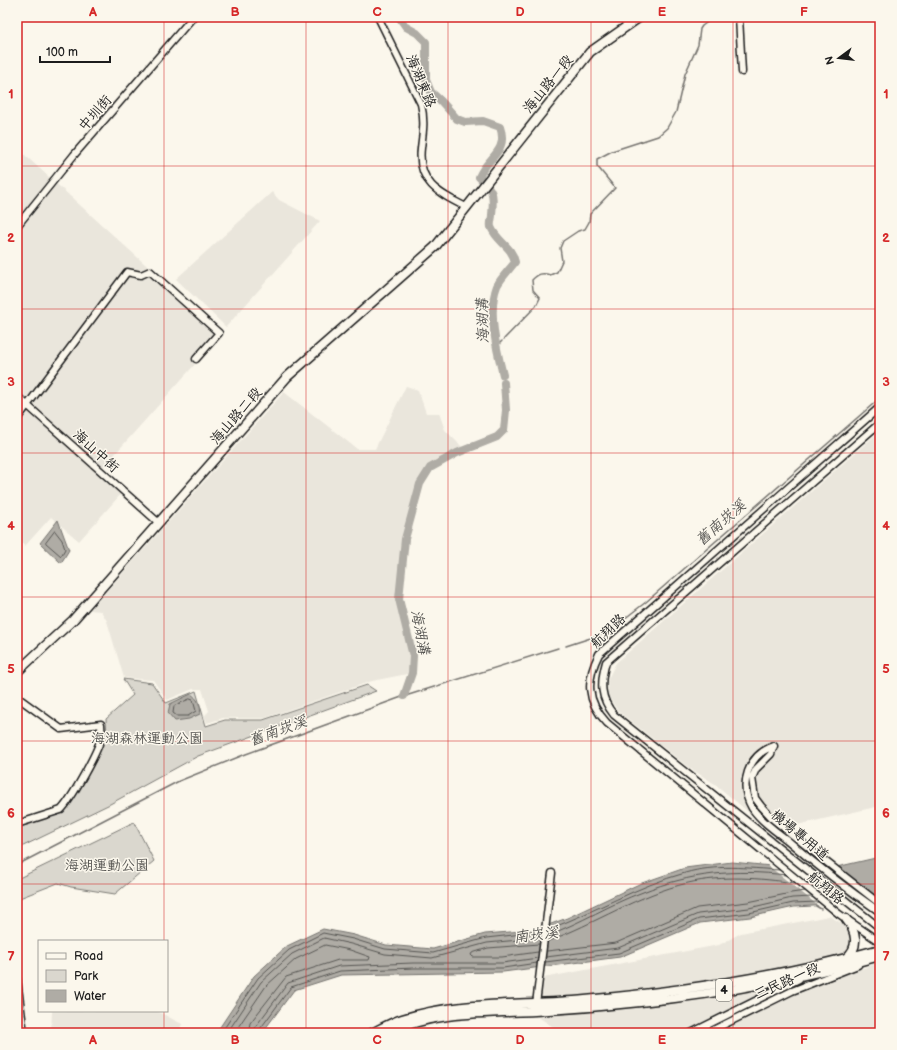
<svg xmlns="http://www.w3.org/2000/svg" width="897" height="1050" viewBox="0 0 897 1050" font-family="'Balsamiq Sans','LXGW WenKai TC',sans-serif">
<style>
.built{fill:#eae6dc}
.green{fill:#dad7ce;stroke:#7b7a75}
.water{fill:#afaca5;stroke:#74726e}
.pier{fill:#fbf7ec}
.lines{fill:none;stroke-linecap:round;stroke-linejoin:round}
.shore{stroke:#575653;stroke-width:1}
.stream{stroke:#74726e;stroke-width:1.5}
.river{stroke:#afaca5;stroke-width:8}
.minor-casing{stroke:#1c1c1c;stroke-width:9}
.major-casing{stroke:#1c1c1c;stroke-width:11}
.minor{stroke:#fbf7ec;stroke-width:6}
.major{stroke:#fbf7ec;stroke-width:8}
.grid{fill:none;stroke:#d62828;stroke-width:1;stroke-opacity:0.55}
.labels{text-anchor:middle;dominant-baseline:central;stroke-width:3;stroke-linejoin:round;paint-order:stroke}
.shield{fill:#fbf7ec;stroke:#5f5e5a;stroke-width:1}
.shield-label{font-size:13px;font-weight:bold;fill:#1c1c1c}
.street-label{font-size:14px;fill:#1c1c1c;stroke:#fbf7ec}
.park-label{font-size:14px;fill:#555451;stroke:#fbf7ec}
.water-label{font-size:15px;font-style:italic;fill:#575653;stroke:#fbf7ec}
.neatline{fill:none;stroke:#d62828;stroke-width:1.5}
.grid-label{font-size:13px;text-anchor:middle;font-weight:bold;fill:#d62828}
</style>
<rect width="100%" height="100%" fill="#fbf7ec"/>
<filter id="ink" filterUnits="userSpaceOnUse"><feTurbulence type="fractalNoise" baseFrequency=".025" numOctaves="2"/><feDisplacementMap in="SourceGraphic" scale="8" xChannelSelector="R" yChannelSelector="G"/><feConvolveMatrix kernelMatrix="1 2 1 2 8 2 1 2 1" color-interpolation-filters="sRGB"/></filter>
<g filter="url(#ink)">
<!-- built -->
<path class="built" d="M17,148l205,186 -124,139 23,21 -42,47 -28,-24 -26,29 -8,-7z
M272,192l7,8 41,21 -94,106 -50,-48z
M406,386l12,4 8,23h13l6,17 20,20 -35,18 -10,16 -15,55 -6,60 14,57 -1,17 -40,8 -107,37h-42l-16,5 -3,-7 5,-5 -7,-22h-9l-26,11 -14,-20 -29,-2 -17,-57 -6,-10 -11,-1 194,-218 73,57h18z
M880,431v375l-109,25 -56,-47 -27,-17 -70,-56 -10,-15 -1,-15 9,-18z
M829,916l14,8 8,12v8l-6,11 -7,2 6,18 36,-13v71h-318l-31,-21 8,-13 4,-21 176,-33 22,-12z
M52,1011h105l25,13 -4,9h-127z"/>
<!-- green -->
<path class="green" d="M123,679l29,4 14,20 30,-12 10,35 19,-6h38l104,-35 9,6 -178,65 -88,48 -93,45v-22l45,-16 9,-9 36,-67 -1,-16 27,-24z
M134,822l20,39 -39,33 -44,-7 -13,-4 -41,16v-20z"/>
<!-- water -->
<path class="water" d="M58,520l11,30 -8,13 -21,-20z
M191,694c6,4 11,12 9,20l-11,5 -14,2 -7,-8 2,-9z
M880,857v39l-49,9 -37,2 -44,10 -50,6 -80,34 -117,15 -162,3 -47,15 -32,43h-46l38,-57 33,-30 36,-17 31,6 32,10 47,4 52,-15 50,-4 32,-12 72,-34 46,-16 47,-6 87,9z"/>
<!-- pier -->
<path class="pier" d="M765,863l50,5 42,34 -36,6z"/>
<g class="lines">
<!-- shore -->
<path class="shore" d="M55,531l7,9 3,9 -4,7 -15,-13z
M190,699l3,1 3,11 -8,5h-11l-4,-3 1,-7z
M549,929c46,-17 88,-43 136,-56 30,-9 62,-5 94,-3
M548,935c33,-12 62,-31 95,-43 47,-19 92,-23 143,-17
M548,941c47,-17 91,-47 140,-58 35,-8 72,-5 106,0
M547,951l69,-8 81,-35 51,-6 43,-9 14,-2
M538,952l-36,5h-29l-2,-2 1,-2 16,-5 51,-4
M546,957l72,-9 80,-34 51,-6 43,-10 20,-1
M545,962l74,-9 80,-34 50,-6 44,-10 25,-1
M221,1033l37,-55 31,-28 34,-17 30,6 32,10 48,4 53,-15 55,-6
M227,1033l34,-51 31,-28 32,-16 27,6 34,10 47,4 55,-15 53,-5
M234,1033l32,-47 30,-27 29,-14 25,5 20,7 -1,3h-31l-52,17 -36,46 -2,10
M254,1033l2,-7 32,-43 51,-17 74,-3h89l36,-5
M259,1033l1,-4 31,-42 49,-16 74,-3h89l34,-5"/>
<!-- stream -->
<path class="stream" d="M504,339l32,-33 4,-8 -7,-8 -1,-10c6,-6 10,-8 18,-5l7,-3 5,-11 -2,-13 3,-7 15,-10 7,-2 4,-7 1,-8 25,-26 -18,-22v-7l15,-8 46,-15 9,-8 9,-16 9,-38 13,-29 2,-16 2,-3 12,-9
M496,347l6,-6
M566,646l40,-13 40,-31 234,-204
M17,865l162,-84 67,-27 153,-56 159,-50
M816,906l5,3"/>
<!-- river -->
<path class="river" d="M399,17l7,10 11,6 9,9v38l5,12 10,9 16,18 8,3 18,-1 17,6c9,25 -13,30 -21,50 15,14 15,17 13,38 0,3 -2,8 -1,12 6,15 21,19 24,35 -5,7 -15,17 -18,24 -10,25 0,65 6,89
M404,696l8,-23 1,-17 -14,-57 6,-60 15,-55 10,-16 27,-15 40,-16 7,-7 2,-20 -2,-27"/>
<!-- minor casing -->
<g class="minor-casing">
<path id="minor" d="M378,17l43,87c4,16 2,28 0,44 -4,34 17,45 45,59
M629,17l5,4
M739,17l3,55
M17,226l57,-71 119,-138
M17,396l142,127
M880,407l-281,247c-13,26 -13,47 8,69l232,191 41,28
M17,419l110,-147 14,3 9,-4 69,62 -23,26
M880,423l-274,239c-6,21 -6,36 8,53l266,213
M17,697l44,32 40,-5c0,4 1,9 0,13 -2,13 -30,63 -40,73l-44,14
M774,746c-26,9 -36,38 -22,62 8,12 22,22 34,31 30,26 61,50 94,73
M774,746l-3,8 -15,15 -4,9 3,20 6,8 13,14 46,37 60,47
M17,979l7,54
M536,1004l16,-131
M691,1033l108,-54
M707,1033l85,-42 66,-26"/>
</g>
<!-- major casing -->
<g class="major-casing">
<path id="major" d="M17,672l56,-52 214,-243 148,-130 155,-195 50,-35
M846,958c14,-11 10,-27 0,-39
M372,1033c10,-5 20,-11 30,-14 59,-19 123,-13 183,-19 99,-9 199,-24 295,-51
M387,1033c47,-22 97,-20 148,-22 35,-2 70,-5 105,-9 81,-8 162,-24 240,-46"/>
</g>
<!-- minor -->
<use href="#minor" class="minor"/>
<!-- major -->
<use href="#major" class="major"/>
</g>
</g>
<!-- grid -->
<path class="grid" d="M164,17v924M306,17v1016M448,17v1016M591,17v1016M733,17v1016M17,166h863M17,309h863M17,453h863M17,597h863M17,741h863M17,884h863M164,1011v22"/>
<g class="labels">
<!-- shield labels -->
<rect class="shield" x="716" y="979" width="16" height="22" rx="3"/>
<g class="shield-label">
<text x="724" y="990">4</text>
</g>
<!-- street labels -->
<g class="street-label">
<text transform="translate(421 81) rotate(67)">海湖東路</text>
<text transform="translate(548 84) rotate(-51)">海山路一段</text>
<text transform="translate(95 113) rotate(-49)">中圳街</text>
<text transform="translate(236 416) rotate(-49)">海山路二段</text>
<text transform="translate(96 451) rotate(42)">海山中街</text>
<text transform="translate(608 631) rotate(-44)">航翔路</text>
<text transform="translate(800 835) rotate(40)">機場專用道</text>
<text transform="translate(826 888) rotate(39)">航翔路</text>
<text transform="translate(787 981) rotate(-24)">三民路一段</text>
</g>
<!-- park labels -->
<g class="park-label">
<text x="147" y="738">海湖森林運動公園</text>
<text x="107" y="865">海湖運動公園</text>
</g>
<!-- water labels -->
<g class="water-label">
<text transform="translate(483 321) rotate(-92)">海湖溝</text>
<text transform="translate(721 523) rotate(-41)">舊南崁溪</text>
<text transform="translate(420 632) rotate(79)">海湖溝</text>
<text transform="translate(278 731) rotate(-20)">舊南崁溪</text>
<text transform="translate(536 935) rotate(-7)">南崁溪</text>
</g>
</g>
<!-- margin -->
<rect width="897" height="1050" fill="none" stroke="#fbf7ec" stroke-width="44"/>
<!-- legend -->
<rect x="38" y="940" width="130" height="72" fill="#fbf7ec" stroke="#a29f99"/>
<rect x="46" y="953" width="20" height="6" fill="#fbf7ec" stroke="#a29f99"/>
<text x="74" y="960" font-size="12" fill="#1c1c1c">Road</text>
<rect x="46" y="970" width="20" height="12" fill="#dad7ce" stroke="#a29f99"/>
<text x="74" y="980" font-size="12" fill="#1c1c1c">Park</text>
<rect x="46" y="990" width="20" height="12" fill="#afaca5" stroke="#a29f99"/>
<text x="74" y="1000" font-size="12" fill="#1c1c1c">Water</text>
<!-- north arrow -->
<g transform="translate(839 58) rotate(255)" stroke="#fbf7ec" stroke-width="3" paint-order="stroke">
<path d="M0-3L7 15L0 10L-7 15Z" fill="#1c1c1c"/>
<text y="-6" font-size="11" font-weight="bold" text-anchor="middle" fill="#1c1c1c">N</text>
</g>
<!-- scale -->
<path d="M40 56v6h70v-6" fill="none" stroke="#1c1c1c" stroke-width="2"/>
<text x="46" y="56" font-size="12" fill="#1c1c1c" stroke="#fbf7ec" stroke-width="3" paint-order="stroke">100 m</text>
<rect x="22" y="22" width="853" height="1006" class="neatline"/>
<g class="grid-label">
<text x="93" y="16">A</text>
<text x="235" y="16">B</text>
<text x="377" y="16">C</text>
<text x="520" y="16">D</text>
<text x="662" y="16">E</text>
<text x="804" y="16">F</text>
<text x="11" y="98">1</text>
<text x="886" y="98">1</text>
<text x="11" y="242">2</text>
<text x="886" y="242">2</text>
<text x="11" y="386">3</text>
<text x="886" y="386">3</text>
<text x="11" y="530">4</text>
<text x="886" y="530">4</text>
<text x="11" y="673">5</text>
<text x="886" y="673">5</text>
<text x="11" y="817">6</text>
<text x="886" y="817">6</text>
<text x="11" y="961">7</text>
<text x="886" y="961">7</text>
<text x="93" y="1044">A</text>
<text x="235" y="1044">B</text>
<text x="377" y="1044">C</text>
<text x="520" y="1044">D</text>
<text x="662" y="1044">E</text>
<text x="804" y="1044">F</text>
</g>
</svg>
